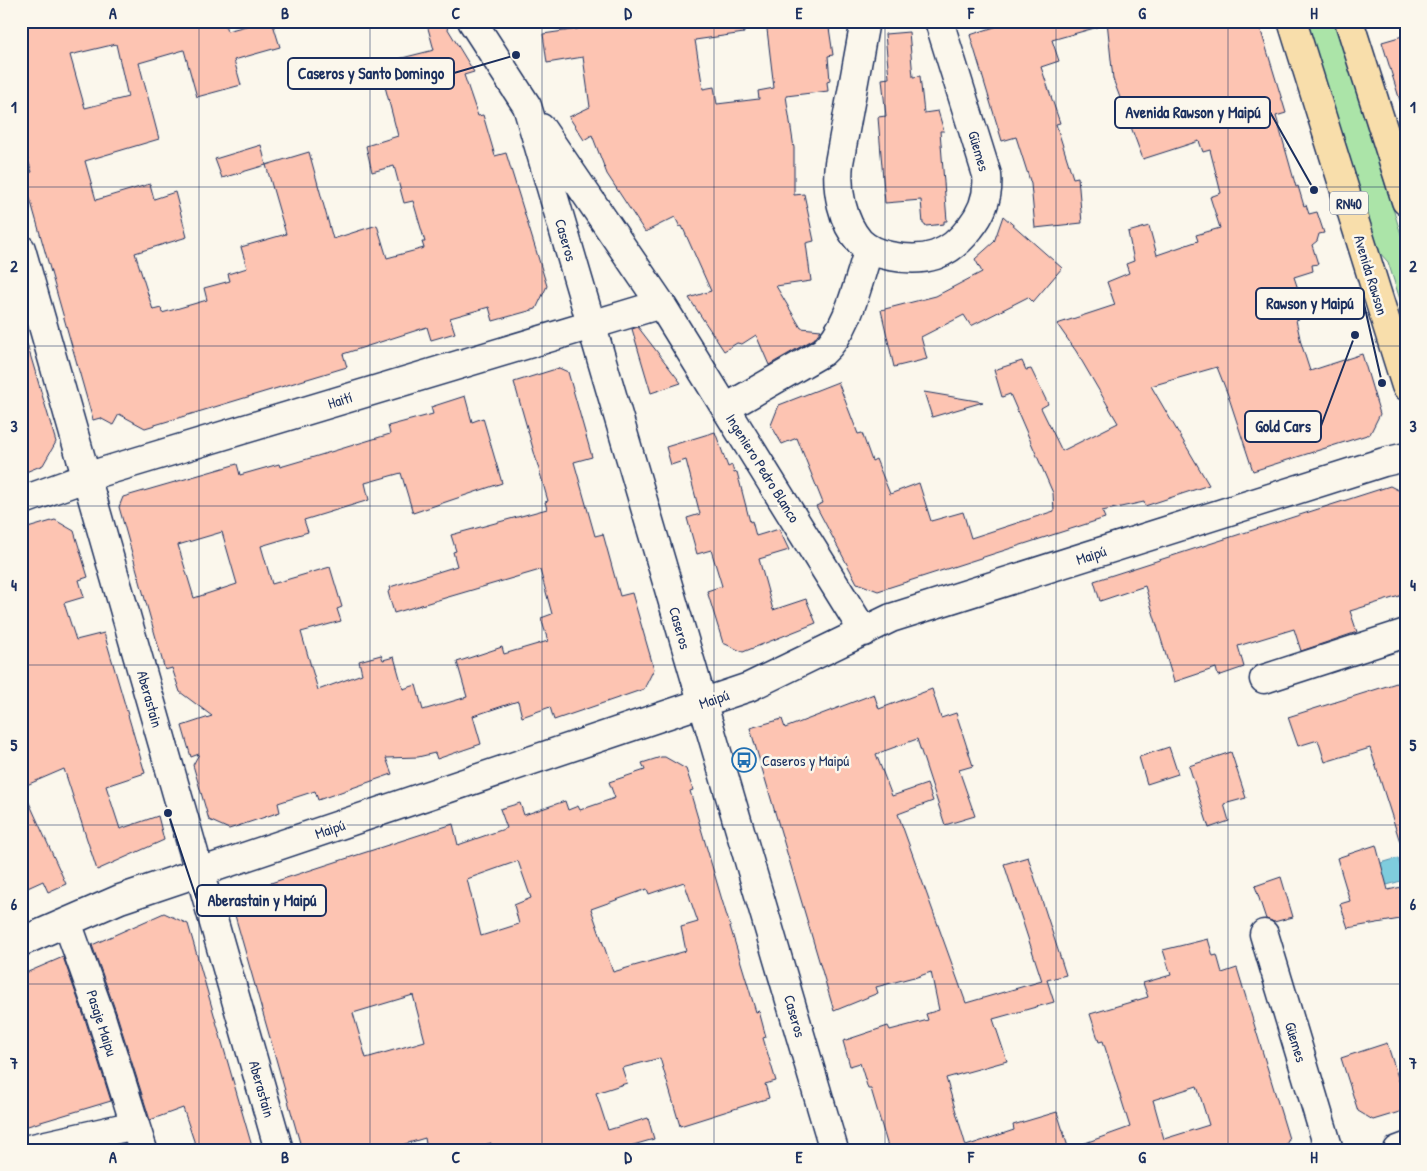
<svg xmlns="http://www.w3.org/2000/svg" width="1427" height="1171" viewBox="0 0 1427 1171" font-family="'Patrick Hand',sans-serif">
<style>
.green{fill:#abe4a8;stroke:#638a83}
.water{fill:#7fccdd;stroke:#578daa}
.building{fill:#fdc4b2;stroke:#1b2f5e;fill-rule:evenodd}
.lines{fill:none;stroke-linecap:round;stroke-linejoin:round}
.minor-casing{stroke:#1b2f5e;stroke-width:31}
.major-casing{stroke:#1b2f5e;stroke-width:31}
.minor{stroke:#fbf7ec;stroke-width:28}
.major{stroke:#f8deab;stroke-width:28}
.grid{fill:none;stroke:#1b2f5e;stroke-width:1;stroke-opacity:0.55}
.labels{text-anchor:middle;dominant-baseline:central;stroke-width:5;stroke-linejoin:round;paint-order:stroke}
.shield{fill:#fbf7ec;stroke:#5e6b89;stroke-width:1}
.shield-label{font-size:14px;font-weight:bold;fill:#1b2f5e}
.street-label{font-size:15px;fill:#1b2f5e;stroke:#fbf7ec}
.poi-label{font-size:15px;fill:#1b2f5e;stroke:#fbf7ec;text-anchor:start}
.leader{fill:none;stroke:#1b2f5e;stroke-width:2}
.callout-dot{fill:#1b2f5e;stroke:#fbf7ec;stroke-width:2}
.callout{fill:#fbf7ec;stroke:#1b2f5e;stroke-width:2}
.callout-label{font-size:16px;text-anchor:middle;font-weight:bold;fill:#1b2f5e}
.neatline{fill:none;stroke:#1b2f5e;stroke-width:2}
.grid-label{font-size:16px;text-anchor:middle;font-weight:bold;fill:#1b2f5e}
</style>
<rect width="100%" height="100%" fill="#fbf7ec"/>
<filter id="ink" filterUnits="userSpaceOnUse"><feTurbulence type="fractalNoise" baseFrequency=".02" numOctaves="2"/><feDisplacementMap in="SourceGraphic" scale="10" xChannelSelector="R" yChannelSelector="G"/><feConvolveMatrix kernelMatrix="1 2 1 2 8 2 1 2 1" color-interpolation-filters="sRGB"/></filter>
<g filter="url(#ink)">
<!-- green -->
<path class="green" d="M1307,21h27l72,229v68l-18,-56 -9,-10z"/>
<!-- water -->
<path class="water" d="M1398,858l6,22 -44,13 -6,-22z"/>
<!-- building -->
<path class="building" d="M21,21h203l3,10 38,-10h7l8,26 -46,13 7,25 -44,12 -13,-47 -45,13 20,76 -74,22 11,39 54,-16 4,15 21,-7 12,45 -52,16 18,57 8,-2 1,5 45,-13 -3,-12 26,-7 -2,-7 19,-6 -6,-21 45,-13 -20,-69 43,-13 24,87 44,-14 10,33 37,-10 -2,-6h3l-12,-41 -9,2 -10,-37 -22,6 -6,-26 32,-10 -16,-61 19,-6 -3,-10 36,-9 -8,-29h17l31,51 -10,3 14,41 5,-1 12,41 11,-3 41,133 -11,23 -43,12 -4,-14 -39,11 5,15 -24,7 -4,-13 -84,27 4,13 -202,61 -26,-14 -6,11 -13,-7 -7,2 -70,-246 9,-2 -11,-33zM116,44l12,53 -43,11 -15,-53z
M577,21h166l1,12 -49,7 8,49 11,-2 3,17 42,-5 -1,-8 16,-3 -8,-67h62l5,34 -5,1 2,25 -3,1 1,9 -42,5 8,52v47l10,-1 10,47 -8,2 5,38 -35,5 25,42 20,2 -7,9 -45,26 -13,-30 -14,9 -5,-1 -13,8 -35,-53 22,-7 -29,-65 -2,1 -5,-10 -30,15 -38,-58 -15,-39 -8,5 -15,-23 21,-10 -7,-50 -36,6 -4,-29 35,-5z
M1013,21h84l1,6 -46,13 7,21 -18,6 19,56 -4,1 17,54 5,-1 4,46 -47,5 -4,-44 -15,-47 -14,4 -32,-106z
M1107,21h151l28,92 -10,3 20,71 2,-1 6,20 2,-1 3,9 8,-2 7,21 -5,1 -2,7 -5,4 6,19 -6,1 1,6 -19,6 13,39 -11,4 5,23 9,28 52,-17 18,60 -10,20 -117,37 -25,-76 -11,-28 -66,19 58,99 -64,21 -1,-4 -42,9 3,7 -227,73 -21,-8 -41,-77 7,-3 -26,-65 -15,6 -11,-19 8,-20 59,-23 20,52 4,-1 10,28 4,-2 14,35 29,-11 12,38 32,-9 8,26 83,-27 -1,-18 -43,-99 -8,3 -8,-27 28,-9 4,9 5,-1 17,35 -7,4 21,43 56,-28 -42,-72 -19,-27 58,-19 -8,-23 22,-9 -3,-9 8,-3 -6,-29 21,-6 8,29 41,-14 -2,-6 24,-7 -10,-31 11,-4 -11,-43 -7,2 -4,-11 -56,18 -30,-80z
M909,32l4,45 7,-1 4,37 14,-2 6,20h-4l7,90h-3v3l-18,2 -1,-2h-2l-2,-24 -36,3 -7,-86 8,-1 -4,-37 7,-1 -4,-44z
M1406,35v68l-5,1 -19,-62z
M261,145l5,20 -44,13 -7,-19z
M1003,216l59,52 -29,34 -5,-5 -57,29 -7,-11 -43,22 6,22 -33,8 -13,-57 55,-14 46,-24 -7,-13 19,-17z
M638,327l43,56 -30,10 -19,-64z
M27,344l29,98 -13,23 -22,9v-129z
M559,368l9,4 24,85 -18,5 21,74 8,-2 17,62 12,-3 22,76 -10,20 -90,31 -4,-13 -28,10 -4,-16 -45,15 8,28 -44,15 -2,-6 -17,4 -32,1 6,16 -74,26 -3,-9 -37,12 2,9 -51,17 -20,-9 -16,-55 6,-11 -8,3 -9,-31 30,-10 -32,-24 -8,-24 -7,2 -46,-163 4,-10 114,-33 3,11 39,-11 1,3 34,-10 76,-23 -2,-8 45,-12 -2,-7 34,-11 7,26 11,-4 19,65 -89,30 -12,-40 -36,10 4,17 -65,20 4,12 -47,14 11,38 58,-17 12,40 -5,2 4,12 -40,11 17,58 44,-16 -3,-13 22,-6 2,5 11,-3 9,32 13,-4 7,25 44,-13 -10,-35 45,-15 2,7 44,-13 -7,-23 11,-4 -12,-44 -146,43 -6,-21 3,-2 -1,-3 67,-21 -4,-14 3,-1 -5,-16 96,-26 -2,-7 3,-1 -34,-119zM222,532l15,52 -43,14 -16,-53z
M924,392l59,10 -51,15z
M715,432l13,35 4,-2 2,8 3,-1 13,50 2,-1 4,15 23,-7 10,21 -30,9 14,51 33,-11 10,24 -73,29 -20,-9 -16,-52 15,-5 -11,-36 -14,4 -10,-36 13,-4 -14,-54 -15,5 -5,-18z
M1390,486l16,8v100l-56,17 7,21 -56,19 -7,-22 -56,17 6,21 -26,9 -2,-8 -42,14 -29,-96 -45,15 -6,-20z
M55,520l19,11 14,46 -9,3 5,17 -20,6 12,37 28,-7 41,140 -39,13 14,43 38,-13 6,24 -67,30 -33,-101 -42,18 44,97 -18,8 -5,-11 -22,10v-361z
M1406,680v167l-4,1 -32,-100 -45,14 -7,-22 -20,6 -10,-29z
M932,689l9,29 15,-5 17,53 -14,4 16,46 -30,9 -28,-86 -41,15 16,42 35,-12 6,17 -35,13 68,189 76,-22 -38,-117 24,-7 38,118 -19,5 7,22 -61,17 14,42 -61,17 20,68 48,-16 -1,-5 44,-13 12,38h-180l-18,-61h-3l-8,-26 -10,3 -7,-25 45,-15 2,4 38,-10 -2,-6 13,-4 -8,-38 -17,6v-1l-38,10 2,6 -44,18 -30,-101 -54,-182 32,-9 3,9 89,-34 5,15z
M1169,747l9,27 -31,10 -8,-27z
M1231,752l15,46 -22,6 5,17 -20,7 -20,-62z
M661,757h4l21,12 7,21 -3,1 32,109 34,112 3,-1 7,26 -3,1 13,43 -11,3 4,14 -89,28 -20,-68 -38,10 5,15 -31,10 12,37 40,-12 6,21 -38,11h-123l-2,-7 -25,7h-39l-2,-12 -40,12h-83l-68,-238 -7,-6 11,-19 8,4 207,-67 5,21 49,-17 -7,-19 20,-6 4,12 41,-14 3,9 10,-4 2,4 35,-12 -6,-16 36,-12 -3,-7zM518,861l13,37 -17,7 5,19 -38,12 -14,-57zM684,882l14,40 -17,5 5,24 -73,21 -22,-63 56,-20 2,5zM413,995l12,46 -59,17 -13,-45z
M1376,845l12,45 18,-4v32l-58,10 -8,-24 10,-3 -13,-43z
M1281,877l12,40 -19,5 -8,-3 -11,-33z
M164,913l24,11 65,226h-56l-14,-42 -33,12 -34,-108 -24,-67z
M1208,939l5,17 4,-1 5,18 15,-5 52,171 -6,11h-208l-1,-3 56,-20 -27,-86 -4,1 -9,-28 58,-17 -5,-14 28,-8 -8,-25zM1197,1086l12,39 -45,14 -11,-39z
M63,957l23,65 25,79 -90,27v-153z
M1387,1043l13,41 6,-1v27l-33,10 -15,-9 -17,-53z"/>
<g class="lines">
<!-- minor casing -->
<g class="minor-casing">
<path id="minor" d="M472,21l55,85 307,1044
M865,21l-26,142c-3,26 3,59 21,79 8,8 19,12 30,14 35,7 59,0 80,-28 13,-16 19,-33 17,-53l-48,-154
M541,128l120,176 203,328
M21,249l258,901
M726,408l97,-56c26,-23 35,-71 46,-103
M21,501l81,-29 559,-168
M1264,679l142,-46
M1264,934l65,216
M21,942l99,-43 629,-212 142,-69 493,-156 22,-5
M135,1125l8,25
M24,1150l111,-25 -34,-108 -34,-95
M1398,1150l8,-3"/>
</g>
<!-- major casing -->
<g class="major-casing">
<path id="major" d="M1292,21l114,365
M1349,21l57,180"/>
</g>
<!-- minor -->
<use href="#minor" class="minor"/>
<!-- major -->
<use href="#major" class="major"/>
</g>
</g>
<!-- grid -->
<path class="grid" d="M199,21v1129M370,21v1129M542,21v1129M714,21v1129M885,21v1129M1056,21v1129M1228,21v1129M21,187h1385M21,346h1385M21,506h1385M21,665h1385M21,825h1385M21,984h1385"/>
<!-- icons -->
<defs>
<g id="bus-ring" transform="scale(1.25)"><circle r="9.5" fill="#fbf7ec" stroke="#1f6fb2" stroke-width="1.5"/><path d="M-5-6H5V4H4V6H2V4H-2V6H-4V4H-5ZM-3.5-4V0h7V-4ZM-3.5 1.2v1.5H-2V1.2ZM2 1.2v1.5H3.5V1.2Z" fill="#1f6fb2"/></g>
</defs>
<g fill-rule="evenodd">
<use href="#bus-ring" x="744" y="760"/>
</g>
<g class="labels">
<!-- shield labels -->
<rect class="shield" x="1330" y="191.5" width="38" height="23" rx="4"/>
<g class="shield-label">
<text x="1349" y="203">RN40</text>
</g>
<!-- street labels -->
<g class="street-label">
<text transform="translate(979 151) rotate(74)">Güemes</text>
<text transform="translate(566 240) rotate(74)">Caseros</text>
<text transform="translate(1371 275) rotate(73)">Avenida Rawson</text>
<text transform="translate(340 400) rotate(-17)">Haití</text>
<text transform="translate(763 468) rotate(58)">Ingeniero Pedro Blanco</text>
<text transform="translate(1091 555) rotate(-18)">Maipú</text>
<text transform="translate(680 628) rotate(74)">Caseros</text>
<text transform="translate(150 699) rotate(74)">Aberastain</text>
<text transform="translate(714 699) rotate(-19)">Maipú</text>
<text transform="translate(330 829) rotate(-19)">Maipú</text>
<text transform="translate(795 1016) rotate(74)">Caseros</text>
<text transform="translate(102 1023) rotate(72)">Pasaje Maipu</text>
<text transform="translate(1296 1042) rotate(73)">Güemes</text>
<text transform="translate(262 1089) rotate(74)">Aberastain</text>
</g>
<!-- poi labels -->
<g class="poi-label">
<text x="762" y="760">Caseros y Maipú</text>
</g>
</g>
<!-- callouts -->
<path class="leader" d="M516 55L454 73M1314 190L1270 112M1382 383L1364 304M1355 335L1321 426M168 813L197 900"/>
<g class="callout-dot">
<circle cx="516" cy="55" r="5"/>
<circle cx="1314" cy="190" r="5"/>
<circle cx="1382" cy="383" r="5"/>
<circle cx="1355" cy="335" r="5"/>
<circle cx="168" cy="813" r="5"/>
</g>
<g class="callout">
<rect x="288" y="58" width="166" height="31" rx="5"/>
<rect x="1115" y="97" width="155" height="31" rx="5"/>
<rect x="1256" y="288" width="108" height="31" rx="5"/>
<rect x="1245" y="411" width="76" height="31" rx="5"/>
<rect x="197" y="885" width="129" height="31" rx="5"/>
</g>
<g class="callout-label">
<text x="371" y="79">Caseros y Santo Domingo</text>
<text x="1193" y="118">Avenida Rawson y Maipú</text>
<text x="1310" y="309">Rawson y Maipú</text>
<text x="1283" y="432">Gold Cars</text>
<text x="262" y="906">Aberastain y Maipú</text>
</g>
<!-- margin -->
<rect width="1427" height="1171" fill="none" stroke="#fbf7ec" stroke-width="55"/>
<rect x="28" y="28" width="1372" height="1116" class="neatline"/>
<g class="grid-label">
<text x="113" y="19">A</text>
<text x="285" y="19">B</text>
<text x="456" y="19">C</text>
<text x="628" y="19">D</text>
<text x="799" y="19">E</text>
<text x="971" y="19">F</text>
<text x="1142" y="19">G</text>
<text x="1314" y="19">H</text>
<text x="14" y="113">1</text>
<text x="1413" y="113">1</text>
<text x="14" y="272">2</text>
<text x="1413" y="272">2</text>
<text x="14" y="432">3</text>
<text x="1413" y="432">3</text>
<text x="14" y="591">4</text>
<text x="1413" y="591">4</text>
<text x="14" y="751">5</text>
<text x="1413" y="751">5</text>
<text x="14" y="910">6</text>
<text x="1413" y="910">6</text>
<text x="14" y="1069">7</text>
<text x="1413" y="1069">7</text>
<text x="113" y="1163">A</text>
<text x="285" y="1163">B</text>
<text x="456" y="1163">C</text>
<text x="628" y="1163">D</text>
<text x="799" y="1163">E</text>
<text x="971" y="1163">F</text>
<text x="1142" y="1163">G</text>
<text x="1314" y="1163">H</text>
</g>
</svg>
